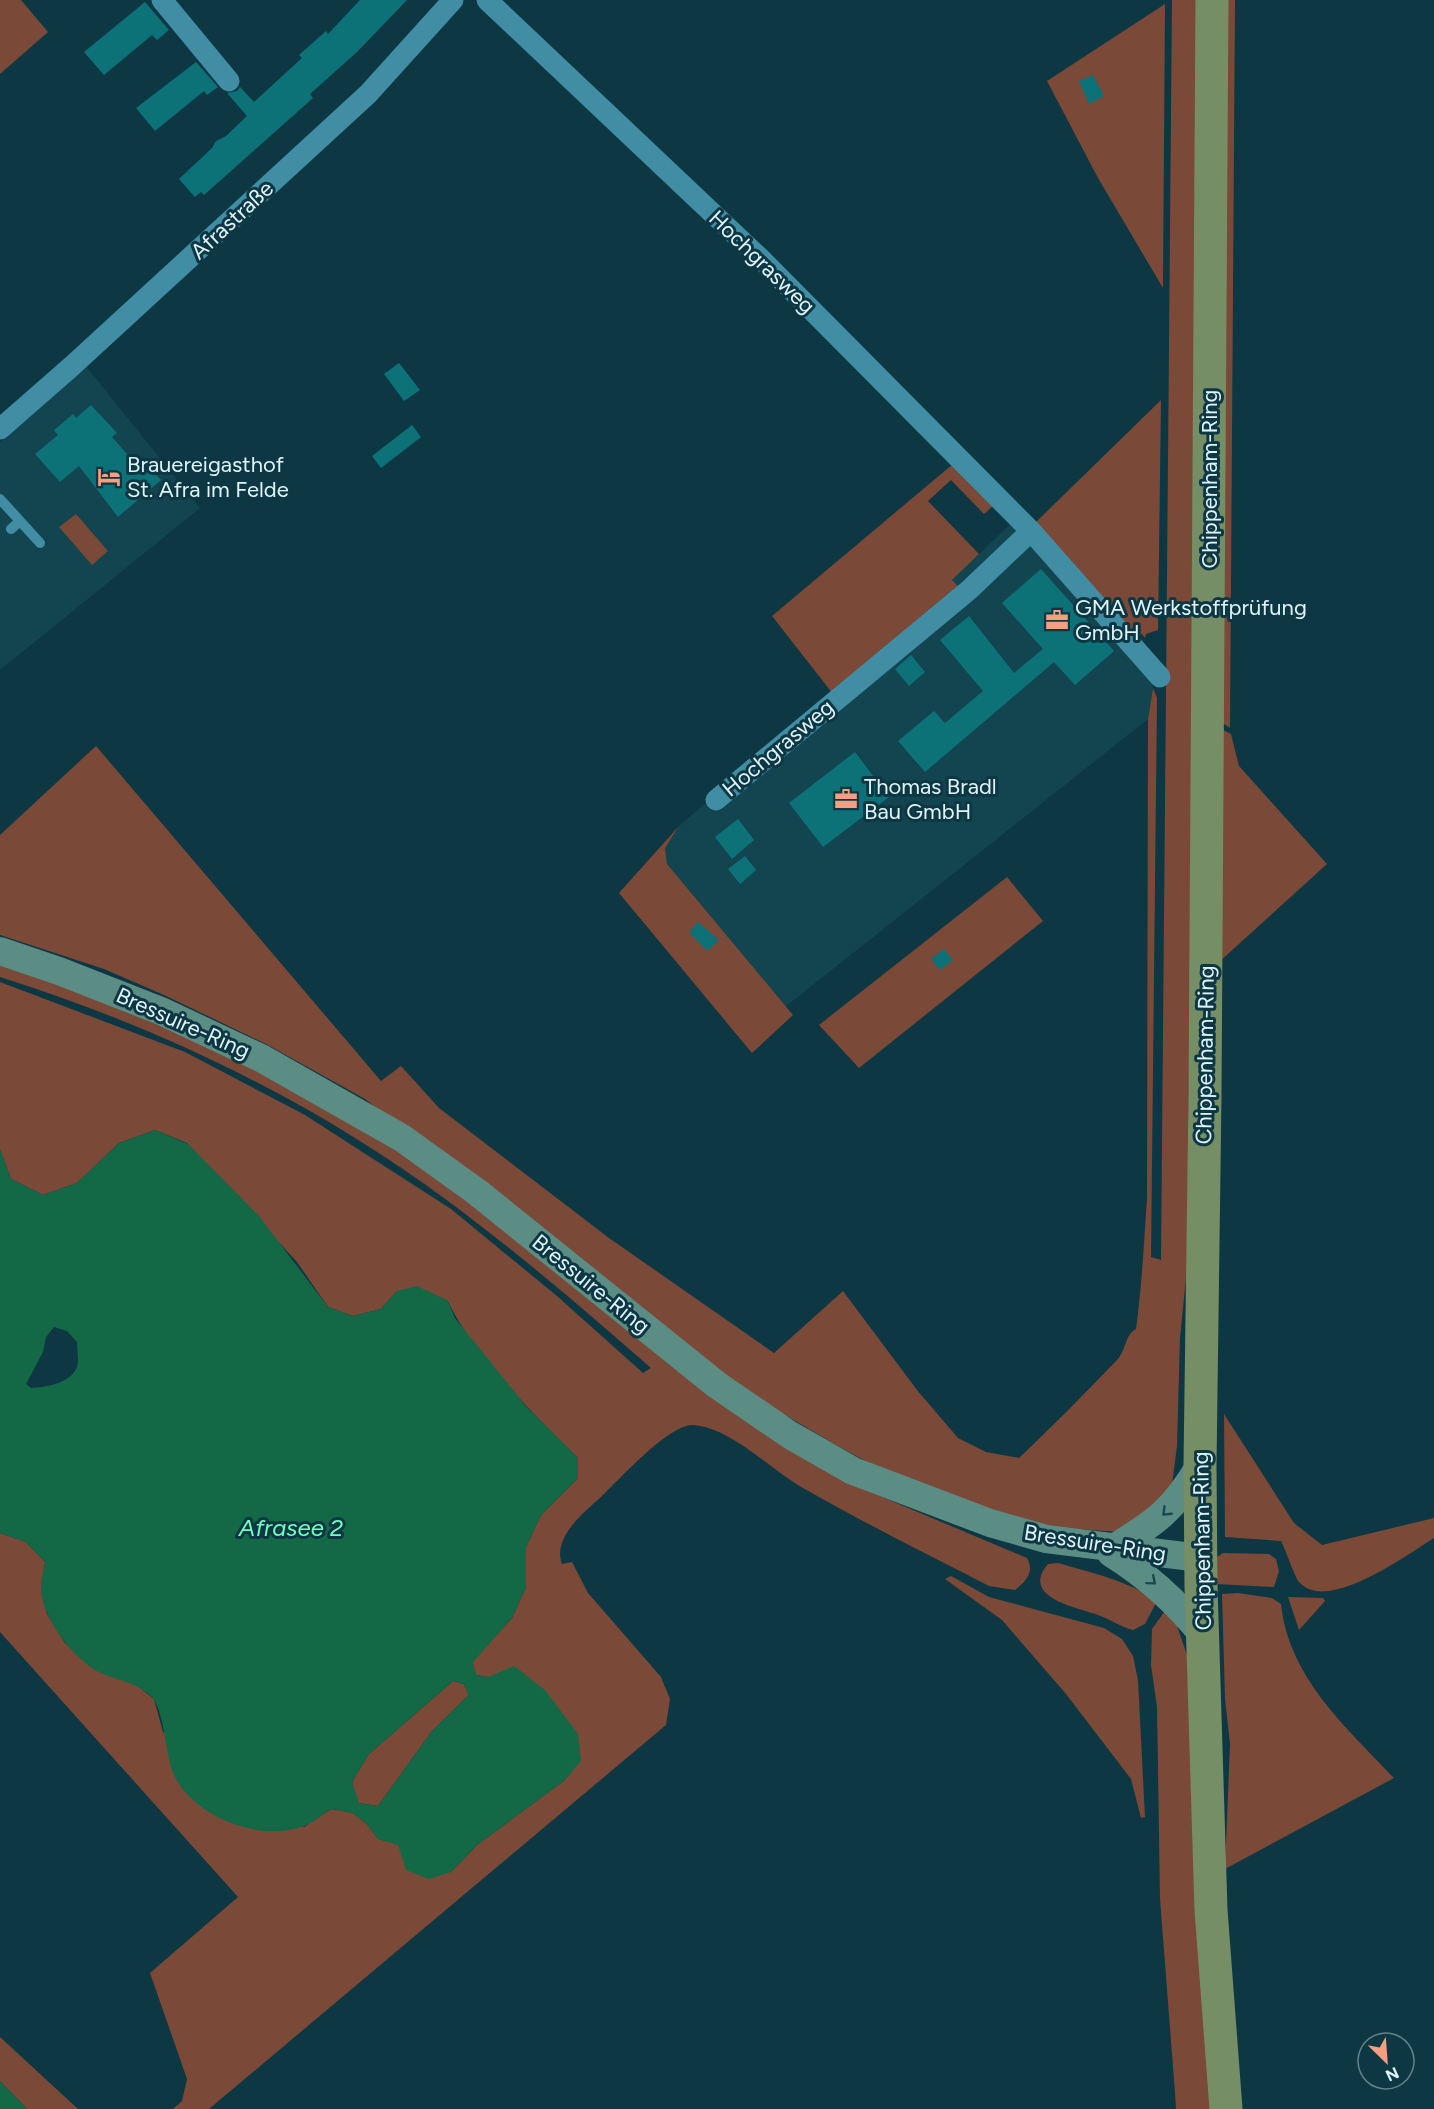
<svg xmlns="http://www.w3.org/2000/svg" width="1434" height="2109" viewBox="0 0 1434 2109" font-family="Figtree,sans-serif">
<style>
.built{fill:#134551}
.green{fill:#7a4937}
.water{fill:#136946;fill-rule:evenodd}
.building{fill:#0d7277}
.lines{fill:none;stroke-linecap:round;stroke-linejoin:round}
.lane{stroke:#408da4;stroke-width:10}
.street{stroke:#408da4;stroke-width:21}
.secondary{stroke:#5b8d84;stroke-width:28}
.primary{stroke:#768e65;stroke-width:33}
.oneway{stroke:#1d4850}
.labels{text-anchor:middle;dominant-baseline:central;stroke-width:6;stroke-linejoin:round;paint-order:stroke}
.street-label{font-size:22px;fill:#dff4fc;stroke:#0d3743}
.poi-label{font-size:22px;fill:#dff4fc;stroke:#0d3743;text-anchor:start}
.water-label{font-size:24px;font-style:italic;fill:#74fdbc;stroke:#0d3743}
</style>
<rect width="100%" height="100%" fill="#0d3743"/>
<!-- built -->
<path class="built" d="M85,365l115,143 -200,162v-228z
M1024,511l130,168 -6,40 -363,288 -118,-143 -2,-16 14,-22 154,-132 129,-104 -10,-10z"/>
<!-- green -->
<path class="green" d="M0,0h21l27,32 -48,42z
M1172,0h28l-13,1268 -7,70 -3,108 -5,39 -7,13 -46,34 -95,-7 -105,-35 -83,-45 -103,-61 -368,-285 -99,-55 -102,-49 -60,-26 -104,-34v-100l96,-89 285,335 20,-15 38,42 170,130 165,115 69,-62 74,99 41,48 28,14 33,6c34,-32 66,-65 98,-98 9,-9 8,-26 19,-31 6,-44 8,-87 11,-131l1,-479 5,-31 4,10 -6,559 10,3z
M1223,0h12l-5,728 -12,-8z
M1165,4l-2,284 -65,-110 -51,-97z
M1161,400l-3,230 -12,4 -1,4 -3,-4 -9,5 -98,-116z
M953,464l41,41 -10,9 -33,-34 -23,21 51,53 -27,26 10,10 -129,104 -61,-78z
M76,514l32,37 -16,14 -33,-38z
M1216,726l15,8 8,32 88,98 -109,99z
M679,826l-14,22 2,16 126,151 -41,38 -133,-160z
M1007,877l36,44 -184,147 -40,-43z
M0,963l42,13 182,76 187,107 457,332 159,67c8,14 -1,23 -12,32l-26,-4c-62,-32 -125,-63 -186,-98 -32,-18 -73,-61 -110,-63 -24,-1 -74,55 -92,72 -17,15 -49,41 -39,67l10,-2 16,31 73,84 9,22 -4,26 -457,384h-36l9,-8 5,-22 -37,-106 88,-76 -238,-265v-99l26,9 19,20 -4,26 6,26 18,29 30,27 39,13 20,16 9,33 141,95 27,-18 22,4 14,11 11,15 20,5 53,28 26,-27 88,-65 -77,-103 -12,-2 -4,-13 40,-44 14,-31v-40l15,-32 37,-37v-20c-44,-43 -104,-103 -131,-158l-50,-9 -16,18 -28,7 -25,-9 -31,-45 -110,-119 -32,-13 -36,13 -42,40 -34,12 -32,-16 -11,-29v-168l185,70 120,63 146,94 106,87 86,77 8,-5c-66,-58 -133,-115 -203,-167 -135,-100 -289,-174 -448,-224z
M1224,1414l70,109 28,22 112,-27v20c-26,16 -105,75 -134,45 -5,-4 -14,-33 -19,-42l-56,-4z
M1223,1553l46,1 7,5 3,12 -5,16 -58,-3 1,-27z
M1058,1563c34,10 69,17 99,38l-12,23 -12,6c-12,-3 -23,-11 -35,-15 -19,-7 -79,-17 -50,-51z
M951,1576l38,21 115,31 18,11 11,17 5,24 7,137 -4,1 -10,-39 -65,-85 -64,-74 -57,-41z
M1238,1593l34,5 9,6c8,74 65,123 113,174l-169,91 5,-125 -5,-45 -3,-105z
M1288,1597l35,1 2,3 -26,29z
M1167,1608l8,12 12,35 10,279 16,175h-37l-1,-16 -15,-194 -3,-192 -6,-42 1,-36z
M453,1681l11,3 5,11 -37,36 -54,75 -20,-3 -6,-21 17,-28z
M0,2037l78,72h-51l-27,-28z"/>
<!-- water -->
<path class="water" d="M155,1130l33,14 71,72 69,91 25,9 28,-7 16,-18 20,-5 30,14 8,18 70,87 53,53v20l-37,37 -15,32v40l-14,31 -39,44 3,13 12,2 26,-11 31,24 33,44 3,27 -16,19 -88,65 -26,27 -22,7 -23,-9 -8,-25 -20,-6 -11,-15 -14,-11 -22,-4c-8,5 -18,14 -27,17 -45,18 -119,-12 -133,-59 -5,-17 -8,-58 -19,-70 -17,-17 -38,-16 -57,-27 -24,-15 -53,-53 -54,-81 0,-9 3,-19 4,-27l-19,-20 -26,-9v-383l11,29 32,16 34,-12 42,-40zM54,1327l13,4 10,11c0,7 2,19 0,25 -7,17 -31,20 -46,21l-5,-4 17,-32 3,-15zM453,1681l11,3 5,11 -37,36 -54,75 -19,-3 -7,-21 17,-28z
M0,2081l27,28h-27z"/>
<!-- building -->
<path class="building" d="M360,0h47l-50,52 -47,42 3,4 -109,97 -3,-3 -6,5 -16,-18 33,-31 4,-7 10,-5 21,-20 -20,-23 10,-2 3,-4 14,15 48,-44 -3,-3 27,-24 2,3z
M145,2l24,28 -12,10 -5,-5 -48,40 -20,-23z
M196,62l22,25 -11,8 -3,-4 -49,40 -19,-23z
M1093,75l11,21 -15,8 -10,-23z
M399,363l21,27 -16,11 -20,-27z
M91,405l26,28 -5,4 22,25 6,-5 21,23 -43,37 -39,-51 -19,16 -25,-28 23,-19 -4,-5 19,-16 3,4z
M412,425l9,12 -40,31 -9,-12z
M1041,569l73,82 -39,34 -21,-23 -129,110 -27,-31 36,-30 11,12 38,-32 -43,-51 29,-24 45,57 29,-24 -41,-46z
M911,655l14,17 -16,14 -14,-17z
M855,752l34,45 -66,50 -34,-44z
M738,819l16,21 -22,19 -17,-22z
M745,856l11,14 -16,14 -12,-15z
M698,922l21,18 -12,11 -18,-19z
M944,949l9,11 -13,10 -9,-11z"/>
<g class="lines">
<!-- lane -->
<path class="lane" d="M0,499l40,44
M11,529l9,-8"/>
<!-- street -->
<path class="street" d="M162,0l67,81
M487,0l275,260 269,271 129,146
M0,429l72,-63 296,-272 85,-94
M716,800l253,-210 62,-59"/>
<!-- secondary -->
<path class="secondary" d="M0,951l59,20 102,40 100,47 141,80 75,54 240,193 73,50 63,36 137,52 56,16 154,19
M1112,1549c43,-26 62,-39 88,-84
M1111,1553c37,23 65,48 92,82"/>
<!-- primary -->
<path class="primary" d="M1212,0l-7,1095 -5,370 1,121 10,324 15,199"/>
</g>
<!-- one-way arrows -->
<defs><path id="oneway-chevron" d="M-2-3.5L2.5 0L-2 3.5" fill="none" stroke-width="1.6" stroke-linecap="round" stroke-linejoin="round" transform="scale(1.5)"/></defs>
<g class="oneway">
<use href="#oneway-chevron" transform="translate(1166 1512) rotate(136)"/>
<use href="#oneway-chevron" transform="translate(1152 1581) rotate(40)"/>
</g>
<!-- icons -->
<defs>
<g id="hotel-bare" transform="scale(1.8)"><path d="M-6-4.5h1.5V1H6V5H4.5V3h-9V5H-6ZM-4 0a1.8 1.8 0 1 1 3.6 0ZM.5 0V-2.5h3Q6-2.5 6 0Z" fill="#f3a082" stroke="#0d3743" stroke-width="2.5" paint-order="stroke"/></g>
<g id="office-bare" transform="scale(1.8)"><path d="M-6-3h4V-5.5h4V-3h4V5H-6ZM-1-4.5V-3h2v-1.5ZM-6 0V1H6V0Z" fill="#f3a082" stroke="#0d3743" stroke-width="2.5" paint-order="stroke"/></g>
</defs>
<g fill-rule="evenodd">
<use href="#hotel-bare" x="109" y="477"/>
<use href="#office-bare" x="1057" y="620"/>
<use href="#office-bare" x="846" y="799"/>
</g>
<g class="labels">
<!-- street labels -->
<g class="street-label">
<text transform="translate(232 220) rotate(-43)">Afrastraße</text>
<text transform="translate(762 262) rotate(44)">Hochgrasweg</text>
<text transform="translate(1209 479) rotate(-90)">Chippenham-Ring</text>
<text transform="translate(778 748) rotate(-40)">Hochgrasweg</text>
<text transform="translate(183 1023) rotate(24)">Bressuire-Ring</text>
<text transform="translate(1205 1055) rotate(-89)">Chippenham-Ring</text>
<text transform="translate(591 1284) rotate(39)">Bressuire-Ring</text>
<text transform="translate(1202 1541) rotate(-91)">Chippenham-Ring</text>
<text transform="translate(1095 1543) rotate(9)">Bressuire-Ring</text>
</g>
<!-- poi labels -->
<g class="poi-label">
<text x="127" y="464">Brauereigasthof<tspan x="127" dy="25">St. Afra im Felde</tspan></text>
<text x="1075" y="607">GMA Werkstoffprüfung<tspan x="1075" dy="25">GmbH</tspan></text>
<text x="864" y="786">Thomas Bradl<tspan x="864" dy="25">Bau GmbH</tspan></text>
</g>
<!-- water labels -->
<g class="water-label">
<text x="291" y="1527">Afrasee 2</text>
</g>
</g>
<!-- north arrow -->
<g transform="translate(1386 2061) rotate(155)"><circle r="28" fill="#0d3743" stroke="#61838d" stroke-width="1.5"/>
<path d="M0-4.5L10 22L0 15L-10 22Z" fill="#f3a082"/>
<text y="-9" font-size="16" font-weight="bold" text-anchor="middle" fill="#dff4fc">N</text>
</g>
</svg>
